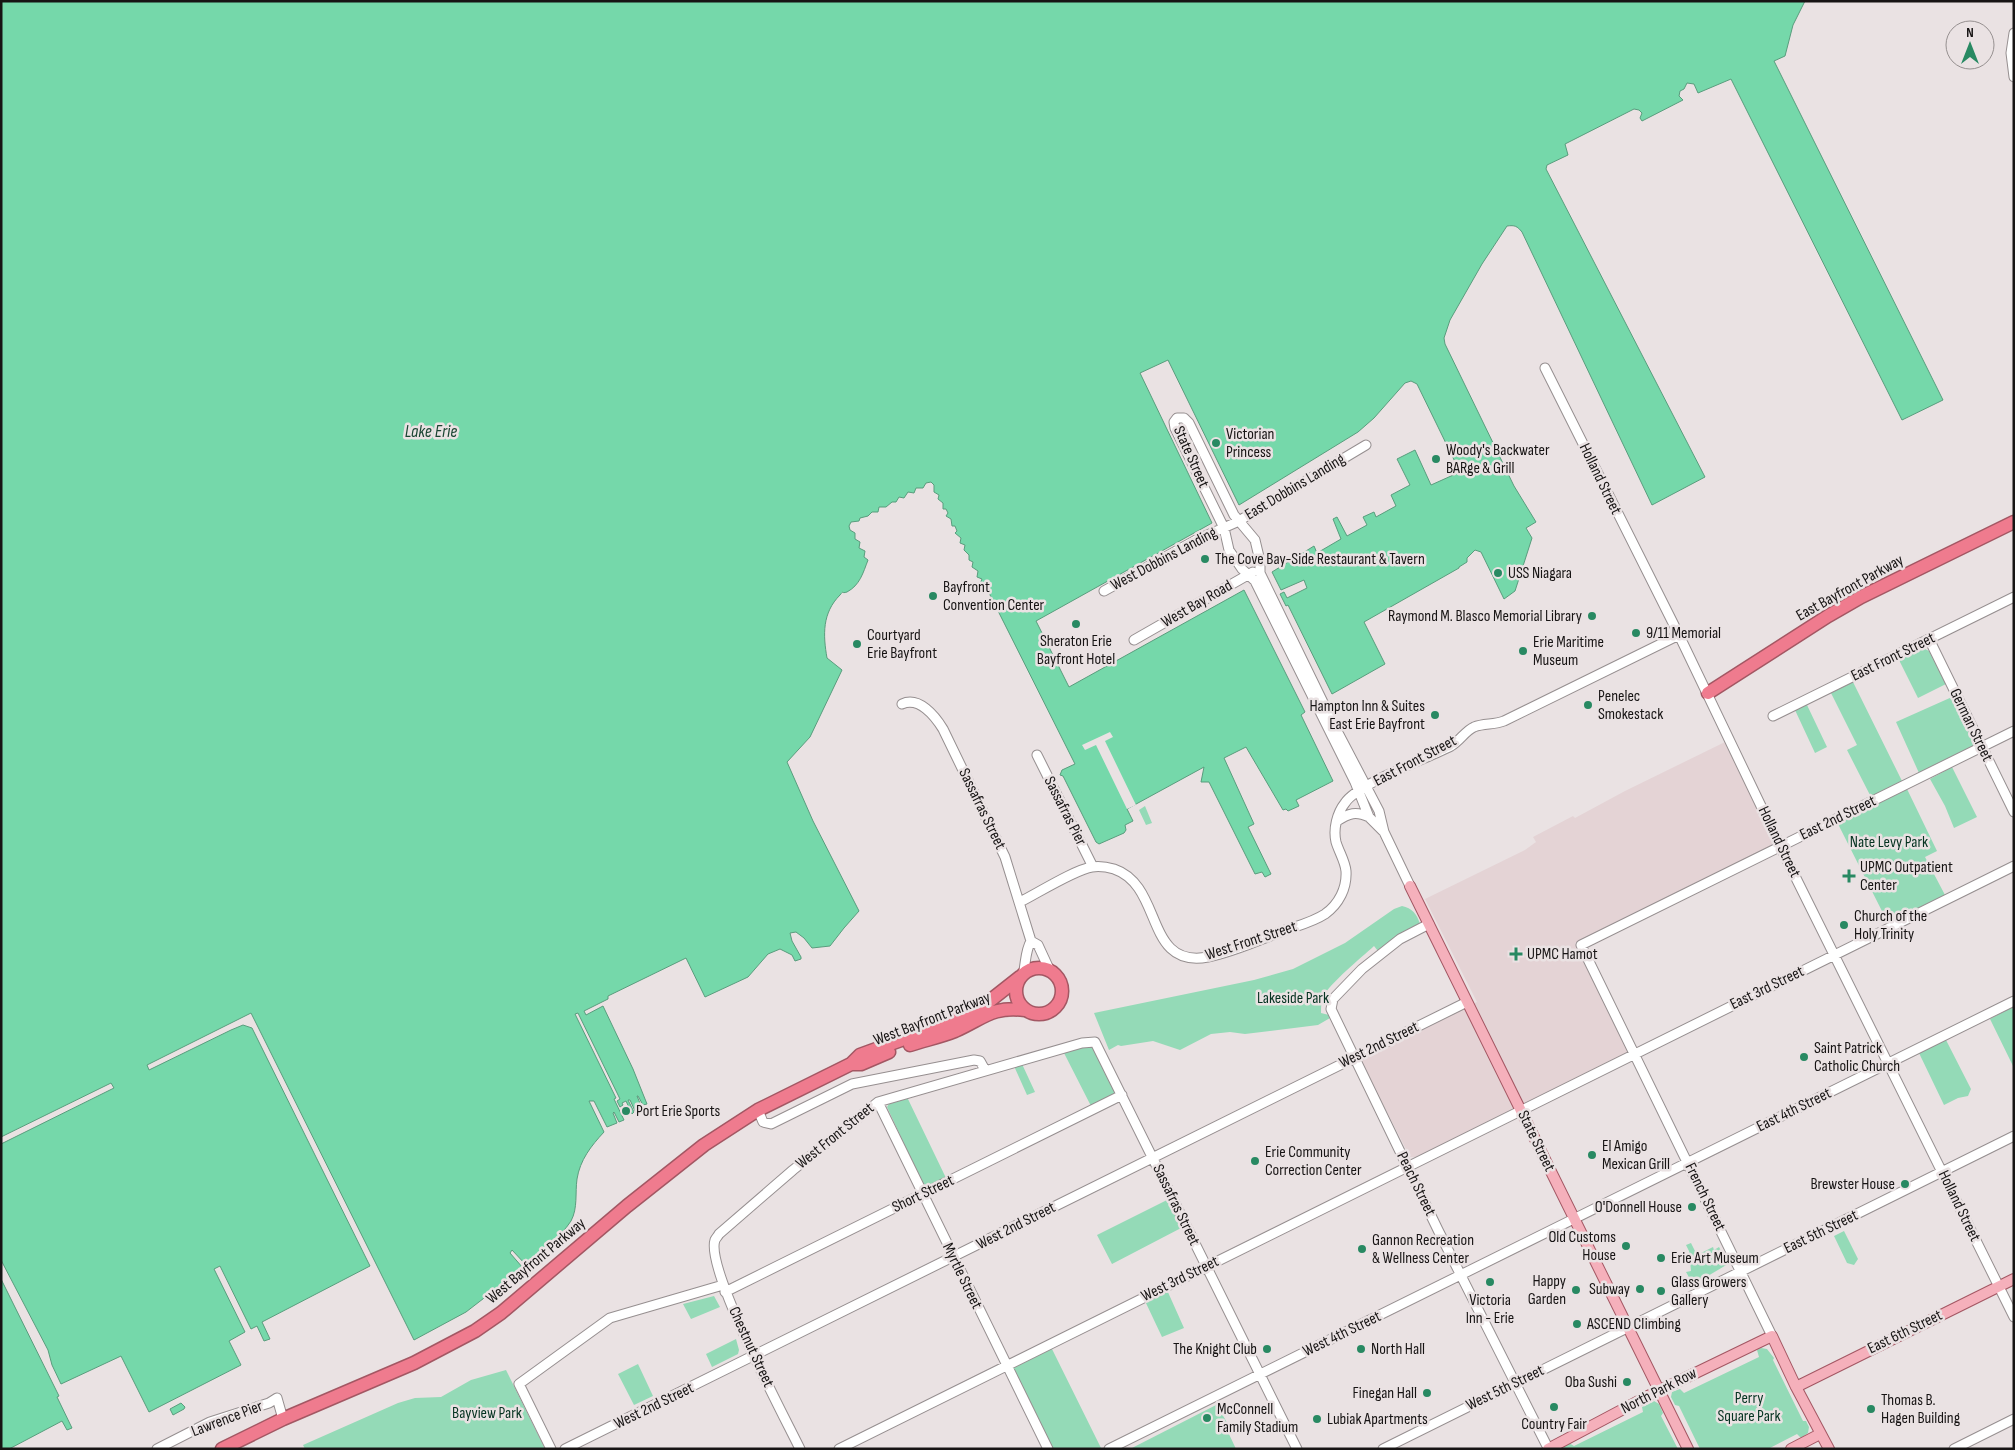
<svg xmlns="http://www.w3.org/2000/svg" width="2015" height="1450" viewBox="0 0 2015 1450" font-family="'Sofia Sans Condensed',sans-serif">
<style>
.built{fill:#e4d3d5}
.green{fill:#94dab7}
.water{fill:#75d8aa;stroke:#599d7d}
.pier{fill:#eae2e3}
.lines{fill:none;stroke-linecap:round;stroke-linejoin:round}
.minor-casing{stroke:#968f90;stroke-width:11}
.major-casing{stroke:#a35763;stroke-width:12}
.highway-casing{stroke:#a35763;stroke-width:15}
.minor{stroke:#fff;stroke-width:9}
.major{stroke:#f5b0bb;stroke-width:10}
.highway{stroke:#ef7b8e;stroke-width:12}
.poi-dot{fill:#288962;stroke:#eae2e3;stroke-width:2}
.labels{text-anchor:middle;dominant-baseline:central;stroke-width:5;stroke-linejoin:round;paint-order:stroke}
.poi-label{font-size:16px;fill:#171414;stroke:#eae2e3;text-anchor:start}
.street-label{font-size:16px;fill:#171414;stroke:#eae2e3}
.park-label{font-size:16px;fill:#053321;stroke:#eae2e3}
.water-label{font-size:18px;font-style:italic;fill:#1b4633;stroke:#eae2e3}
</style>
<rect width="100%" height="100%" fill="#eae2e3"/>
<!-- built -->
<path class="built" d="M1725,742l47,95 2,4 -2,5 -197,97 53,106 -1,4 -209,104h-8l-48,-94 1,-5 114,-56 -52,-103 100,-49 11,-8 -3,-5 40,-21 2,2 50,-27z"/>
<!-- green -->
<path class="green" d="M1923,648l6,3 17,33 -28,14 -19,-38z
M1853,682l49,99 -31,16 -24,-47 10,-5 -26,-52z
M1952,697l22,44 -1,5 -54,27 -23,-51z
M1807,705l20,42 -12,6 -20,-43z
M1952,767l25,50 -23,11 -9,-22 -15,-27z
M1907,789l30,62 -12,6 20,38 -57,28 -50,-99z
M1145,806l7,17 -6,2 -7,-15z
M1402,906c10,2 15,8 18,18l-42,27 -4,-5c-13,12 -44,37 -51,51 -2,5 -2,10 -2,16l8,2 1,3 -12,7 -73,9 -15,-2 -19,2 -31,16 -27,-9 -32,5 -3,-1 -9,5 -15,-37 160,-33 39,-11 52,-26 49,-34z
M2014,1006v62l-24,-49z
M1946,1040l25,49 -3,7 -10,2 -14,7 -25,-52z
M1089,1046l5,2 22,43v3l-25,12 -27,-53z
M1022,1064l13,28 -8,3 -13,-29z
M907,1097l39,81 -20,10 -2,-1 -37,-80 3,-5z
M1169,1199l14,28 -71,37 -15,-29z
M1844,1231l14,28 -4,6 -7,-2 -13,-27z
M1691,1243l6,12 16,-8 1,3 5,-3 9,17 -37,22 -1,-7 -4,-7 5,-1 -2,-20 -3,-6z
M1167,1290l17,38 -22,9 -17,-36z
M714,1296l6,11 -29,12 -8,-15z
M736,1339l3,11 -1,4 -26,13 -6,-13z
M1051,1347l50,101 -2,1h-46l-42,-83z
M1761,1348l6,1 7,9 -1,2 30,61h3l3,6 -1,6 -7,5 -4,-4 -29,15h-68l-21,-43 -4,-1 -4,-8 1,-5 8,-3 4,4 75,-36 -2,-7z
M638,1364l15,32 -19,9 -16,-31z
M506,1370l39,79h-240l-2,-4 95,-42 17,-5 26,-1 30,-17z
M1654,1401l5,3 4,9 -2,3 17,33h-117l8,-6 5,3 69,-34 -1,-5z
M1220,1403l3,6 -3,1 11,20 -3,2 8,17h-106z"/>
<!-- water -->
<path class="water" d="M1,1h1804l-12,24 -8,31 -11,5 169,339 -41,20 -171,-341 -33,14 -4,-9 -7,-1 -3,6 -4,2 -1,5 4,4 -41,21 -2,-3 2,-5 -3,-3 -5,-1 -69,35 3,11 -21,10 -1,4 159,308 -53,28 -130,-273c-5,-6 -7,-7 -15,-6l-25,38 -32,56 -6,18 1,6 69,142 22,36 -10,6 6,10 -17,53 -11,8 -23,-47 -6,-2 -8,8v4l-8,5v1l-95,54 21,42 -53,30 -44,-89 -2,1 -6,-12 4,-2 3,6 20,-10 -3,-8 -23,10 -9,-18 42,-26 3,7 24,-14 -8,-20 4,-2 10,19 20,-11 -4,-8 11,-5 2,5 20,-11 -5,-11 19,-10 -13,-26 18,-9 16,35 29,-13 -43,-88 -6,-3 -6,2 -31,35 -16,14 -119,73 -71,-145 -28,13 72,150 -176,98 33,66 175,-97 61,122 -4,3 32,66 -37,19 3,6 -11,5 -2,-2 -3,1 -37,-63 -22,11 30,66 -6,3 23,47 -6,3 -3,-5 -7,2 -46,-92h-8l3,-15 -77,42 6,12 -8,4 1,5 -2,3 -25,11 -3,-2 -33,-66 -3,-1 2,-5 13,-6 -88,-175 -7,-5 2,-5 -5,-2 1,-6 -6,-4 1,-5 -4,-2v-5l-5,-5 1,-5 -5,-2 1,-5 -6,-5 2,-2 -2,-5h-3l-1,-7 -5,-3 2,-3 -2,-4h-3v-6l-5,-4 1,-4 -5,-3v-7l-3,-3 -5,1 -3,5h-7l-2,5 -6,-1 -4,6 -5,-1 -3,5h-4l-6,5h-7l-1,5h-6l-4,4 -8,2 -1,3 -8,1 -2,4 1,4 5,3v6l5,3 -1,6 6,3 -1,6 4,3c-5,13 -8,25 -21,32 -6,2 -3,-2 -7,3 -18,18 -17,40 -13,63l15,12 -32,67 -23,25 26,59 46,90 -15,17 -14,18 -18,2 -8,-10 -8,-6 -6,1 2,8 9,16v2l-6,2 -3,-6 -12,-6 -12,5 -20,23 -43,20 -19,-39 -78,38v3l-24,12 2,4 17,-9 30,63 14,35 -4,1 -5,-9h-1l5,12 -7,3 -5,-11h-2l6,12 -2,2 -6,-13 -4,2 1,2 -3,2 -3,-6 3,-2 -42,-86 -3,1 41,84 -2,1 10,21 -5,2 -5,-10 -1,1 4,10 -10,4 -13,-26h-5l15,31c-13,14 -24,28 -27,47 -2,14 1,29 -6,42 -11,17 -30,30 -45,44l-14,-15 -2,3 13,15 -57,44 -52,28 -163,-327 -104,52 2,5 82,-40 12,-5 9,3 118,238 -108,56 8,17 -6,2 -7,-15 -6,3 -31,-63 -6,3 31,63 -16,9 12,24 -92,47 -28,-56 -60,28 -9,-19 -4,-15 -47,-90v-116l113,-56 -3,-5 -110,54z
M1,1279l58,117 -2,1 15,31 -5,2 -5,-9 -53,28h-8z
M181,1403l4,4 -1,2 -11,6 -3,-6z"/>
<!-- pier -->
<path class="pier" d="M1110,732l3,5 -8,4 31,64 -9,4 -31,-64 -11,5 -3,-5z"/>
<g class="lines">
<!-- minor casing -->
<g class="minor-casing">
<path id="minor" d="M2014,33l-3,20 3,24
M1545,368l134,267 106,221 229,461
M1104,591l92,-51 41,-18 129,-77
M1929,639l85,173
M1134,640l119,-68
M902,704c17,-8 33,12 41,25l62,128 26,84 7,4 12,26
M1773,716l241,-119
M1037,755l56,112
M1337,821c12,-8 19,-10 32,-4
M1384,832l-15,-15 -14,-35 -100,-201 -13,-12 -13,-19 -5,-22 -49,-100 -1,-6 3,-4h7l5,5 45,92 21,25 5,21v12l75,154 44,84 5,21 26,54
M1020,902c18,-9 54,-32 72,-35 7,-1 15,0 22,2 50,17 30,100 94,88 26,-5 51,-17 75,-26 14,-5 30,-9 42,-17 14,-10 22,-26 21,-43 -1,-10 -7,-19 -10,-29 -3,-13 1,-29 9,-39 12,-19 83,-45 106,-57 9,-5 14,-15 23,-19 10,-4 20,-2 30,-6l175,-86
M1429,924l-29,15 -38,30 -29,30 -2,10 107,221 110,218
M1023,975c3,-12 2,-24 8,-34
M878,1102l170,347
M758,1110l5,12 8,2 81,-40 122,-24 6,1 5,9
M725,1292l397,-197
M1772,1336l-191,-391 433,-214
M157,1449l53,-27 59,-19 8,-5 6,21
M551,1449l-32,-65 91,-66 113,-33
M565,1449l902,-447
M800,1449c-16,-33 -95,-181 -85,-209 1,-2 3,-4 4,-6l74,-64 85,-68 204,-59 13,-1 202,407
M839,1449l1175,-583
M1109,1449l905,-448
M1383,1449l631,-313
M1954,1449l60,-30"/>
</g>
<!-- major casing -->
<g class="major-casing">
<path id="major" d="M1410,886l278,563
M1796,1387l218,-108
M1548,1449l100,-53 124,-60 24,51 33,62
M1791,1449l29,-15"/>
</g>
<!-- highway casing -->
<g class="highway-casing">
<path id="highway" d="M1708,693l120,-77 33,-19 153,-75
M1016 991a23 23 0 1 1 46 0a23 23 0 1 1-46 0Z
M910,1045c15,-5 30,-8 45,-14 29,-13 37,-25 70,-21
M851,1064h10l28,-12
M222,1449l61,-30 131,-56 61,-32 26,-18 126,-107 77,-61 54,-35 93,-46 9,-9 93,-34 34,-18 33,-26"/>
</g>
<!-- minor -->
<use href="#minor" class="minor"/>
<!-- major -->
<use href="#major" class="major"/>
<!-- highway -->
<use href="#highway" class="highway"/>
</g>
<!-- markers -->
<g class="poi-dot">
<circle cx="1216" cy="443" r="5"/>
<circle cx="1436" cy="459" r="5"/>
<circle cx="1205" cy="559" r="5"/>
<circle cx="1498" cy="573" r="5"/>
<circle cx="933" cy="596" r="5"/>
<circle cx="1592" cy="616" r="5"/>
<circle cx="1076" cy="624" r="5"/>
<circle cx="1636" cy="633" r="5"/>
<circle cx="857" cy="644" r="5"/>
<circle cx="1523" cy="651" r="5"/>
<circle cx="1588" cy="705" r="5"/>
<circle cx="1435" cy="715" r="5"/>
<path d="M1846.5 868.5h5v5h5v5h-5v5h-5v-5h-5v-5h5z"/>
<circle cx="1844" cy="925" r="5"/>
<path d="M1513.5 946.5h5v5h5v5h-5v5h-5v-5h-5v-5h5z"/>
<circle cx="1804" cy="1057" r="5"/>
<circle cx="626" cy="1111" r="5"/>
<circle cx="1592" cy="1155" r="5"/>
<circle cx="1255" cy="1161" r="5"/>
<circle cx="1905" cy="1184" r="5"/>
<circle cx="1692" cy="1207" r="5"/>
<circle cx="1626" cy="1246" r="5"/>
<circle cx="1362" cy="1249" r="5"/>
<circle cx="1661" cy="1258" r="5"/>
<circle cx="1490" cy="1282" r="5"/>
<circle cx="1640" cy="1289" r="5"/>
<circle cx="1576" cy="1290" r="5"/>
<circle cx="1661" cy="1291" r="5"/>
<circle cx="1577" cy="1324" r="5"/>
<circle cx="1267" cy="1349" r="5"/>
<circle cx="1361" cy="1349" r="5"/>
<circle cx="1627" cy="1382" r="5"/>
<circle cx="1427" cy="1393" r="5"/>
<circle cx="1554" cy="1407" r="5"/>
<circle cx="1871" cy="1409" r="5"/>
<circle cx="1207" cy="1418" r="5"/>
<circle cx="1317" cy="1419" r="5"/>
</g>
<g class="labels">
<!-- poi labels -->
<g class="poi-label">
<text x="1226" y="434">Victorian<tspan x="1226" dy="18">Princess</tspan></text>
<text x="1446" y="450">Woody's Backwater<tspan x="1446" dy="18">BARge &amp; Grill</tspan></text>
<text x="1215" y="559">The Cove Bay-Side Restaurant &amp; Tavern</text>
<text x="1508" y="573">USS Niagara</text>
<text x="943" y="587">Bayfront<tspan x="943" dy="18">Convention Center</tspan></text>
<text x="1582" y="616" text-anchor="end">Raymond M. Blasco Memorial Library</text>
<text x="1646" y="633">9/11 Memorial</text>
<text x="867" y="635">Courtyard<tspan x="867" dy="18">Erie Bayfront</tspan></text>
<text x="1076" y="641" text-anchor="middle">Sheraton Erie<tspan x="1076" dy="18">Bayfront Hotel</tspan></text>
<text x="1533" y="642">Erie Maritime<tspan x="1533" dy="18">Museum</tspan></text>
<text x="1598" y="696">Penelec<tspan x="1598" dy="18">Smokestack</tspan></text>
<text x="1425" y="706" text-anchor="end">Hampton Inn &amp; Suites<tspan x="1425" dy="18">East Erie Bayfront</tspan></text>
<text x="1860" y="867">UPMC Outpatient<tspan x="1860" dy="18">Center</tspan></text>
<text x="1854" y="916">Church of the<tspan x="1854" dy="18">Holy Trinity</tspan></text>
<text x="1527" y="954">UPMC Hamot</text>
<text x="1814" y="1048">Saint Patrick<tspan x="1814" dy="18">Catholic Church</tspan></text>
<text x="636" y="1111">Port Erie Sports</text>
<text x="1602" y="1146">El Amigo<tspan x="1602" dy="18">Mexican Grill</tspan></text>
<text x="1265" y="1152">Erie Community<tspan x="1265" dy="18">Correction Center</tspan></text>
<text x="1895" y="1184" text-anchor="end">Brewster House</text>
<text x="1682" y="1207" text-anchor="end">O'Donnell House</text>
<text x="1616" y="1237" text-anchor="end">Old Customs<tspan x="1616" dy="18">House</tspan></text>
<text x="1372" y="1240">Gannon Recreation<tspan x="1372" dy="18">&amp; Wellness Center</tspan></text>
<text x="1671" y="1258">Erie Art Museum</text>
<text x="1566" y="1281" text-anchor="end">Happy<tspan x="1566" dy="18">Garden</tspan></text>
<text x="1671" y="1282">Glass Growers<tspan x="1671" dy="18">Gallery</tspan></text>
<text x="1630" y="1289" text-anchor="end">Subway</text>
<text x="1490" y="1300" text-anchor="middle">Victoria<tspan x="1490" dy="18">Inn - Erie</tspan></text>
<text x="1587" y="1324">ASCEND Climbing</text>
<text x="1257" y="1349" text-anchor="end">The Knight Club</text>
<text x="1371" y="1349">North Hall</text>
<text x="1617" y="1382" text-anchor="end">Oba Sushi</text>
<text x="1417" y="1393" text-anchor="end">Finegan Hall</text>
<text x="1881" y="1400">Thomas B.<tspan x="1881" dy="18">Hagen Building</tspan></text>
<text x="1217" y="1409">McConnell<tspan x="1217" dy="18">Family Stadium</tspan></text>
<text x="1327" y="1419">Lubiak Apartments</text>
<text x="1554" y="1424" text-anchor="middle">Country Fair</text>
</g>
<!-- street labels -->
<g class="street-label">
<text transform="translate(1191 457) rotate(66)">State Street</text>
<text transform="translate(1600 479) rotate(64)">Holland Street</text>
<text transform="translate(1295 487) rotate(-31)">East Dobbins Landing</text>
<text transform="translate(1164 559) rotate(-28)">West Dobbins Landing</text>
<text transform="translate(1850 588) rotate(-29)">East Bayfront Parkway</text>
<text transform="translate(1197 604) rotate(-30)">West Bay Road</text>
<text transform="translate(1893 657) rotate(-26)">East Front Street</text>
<text transform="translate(1971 725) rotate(64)">German Street</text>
<text transform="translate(1415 761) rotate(-28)">East Front Street</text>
<text transform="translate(982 809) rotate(64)">Sassafras Street</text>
<text transform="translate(1065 811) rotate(63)">Sassafras Pier</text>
<text transform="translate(1838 818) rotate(-26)">East 2nd Street</text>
<text transform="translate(1779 842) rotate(64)">Holland Street</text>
<text transform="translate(1251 941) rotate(-18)">West Front Street</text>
<text transform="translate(1767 988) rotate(-26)">East 3rd Street</text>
<text transform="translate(932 1019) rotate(-21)">West Bayfront Parkway</text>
<text transform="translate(1379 1045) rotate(-26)">West 2nd Street</text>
<text transform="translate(1794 1110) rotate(-26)">East 4th Street</text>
<text transform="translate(835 1136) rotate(-39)">West Front Street</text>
<text transform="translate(1536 1141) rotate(64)">State Street</text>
<text transform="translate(1416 1184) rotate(64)">Peach Street</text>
<text transform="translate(923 1194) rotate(-26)">Short Street</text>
<text transform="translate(1705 1197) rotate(64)">French Street</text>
<text transform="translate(1176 1205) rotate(64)">Sassafras Street</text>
<text transform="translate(1959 1206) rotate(64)">Holland Street</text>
<text transform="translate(1016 1226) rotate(-27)">West 2nd Street</text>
<text transform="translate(1821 1232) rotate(-26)">East 5th Street</text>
<text transform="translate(536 1261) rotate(-40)">West Bayfront Parkway</text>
<text transform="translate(962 1276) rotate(64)">Myrtle Street</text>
<text transform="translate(1180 1279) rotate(-26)">West 3rd Street</text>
<text transform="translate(1905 1332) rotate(-26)">East 6th Street</text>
<text transform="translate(1342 1334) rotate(-26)">West 4th Street</text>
<text transform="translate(751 1347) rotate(65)">Chestnut Street</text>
<text transform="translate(1505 1388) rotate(-26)">West 5th Street</text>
<text transform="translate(1659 1391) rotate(-27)">North Park Row</text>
<text transform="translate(654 1406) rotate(-26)">West 2nd Street</text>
<text transform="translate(227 1419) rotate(-21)">Lawrence Pier</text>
</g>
<!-- park labels -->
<g class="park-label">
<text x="1889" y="842">Nate Levy Park</text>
<text x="1293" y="998">Lakeside Park</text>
<text x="1749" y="1398">Perry<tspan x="1749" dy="18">Square Park</tspan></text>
<text x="487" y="1413">Bayview Park</text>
</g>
<!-- water labels -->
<g class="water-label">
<text x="431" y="431">Lake Erie</text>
</g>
</g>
<!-- border -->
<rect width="2015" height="1450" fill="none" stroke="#171414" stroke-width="5"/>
<!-- north arrow -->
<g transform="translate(1970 45)"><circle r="24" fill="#eae2e3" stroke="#969090"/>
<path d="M0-4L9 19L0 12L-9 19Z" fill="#288962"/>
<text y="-8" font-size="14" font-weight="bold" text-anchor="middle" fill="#171414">N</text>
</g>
</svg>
